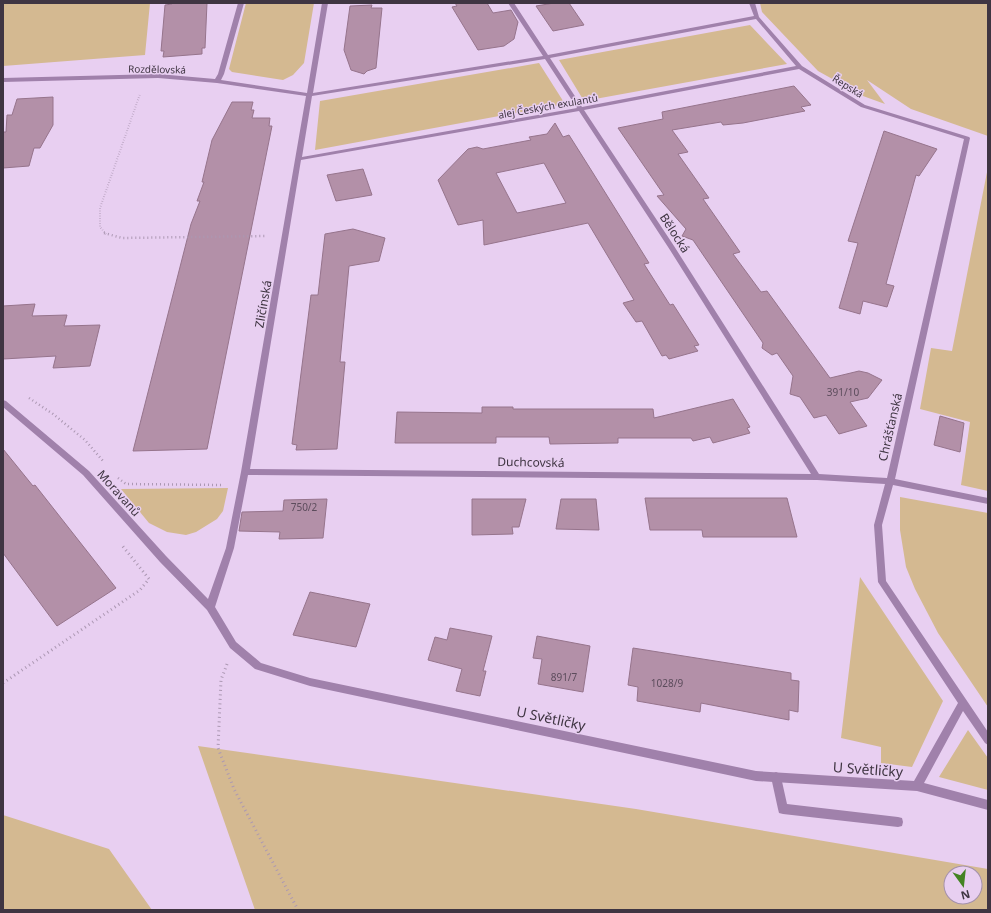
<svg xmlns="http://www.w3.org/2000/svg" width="991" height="913" viewBox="0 0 991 913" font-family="'Noto Sans',sans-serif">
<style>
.green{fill:#d4b991;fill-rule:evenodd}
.building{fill:#b390a8;stroke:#96748c;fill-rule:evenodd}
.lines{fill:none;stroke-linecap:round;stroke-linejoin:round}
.path-far2{stroke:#ac98b3;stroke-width:2;stroke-dasharray:0.5 2;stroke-linecap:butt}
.path-far1{stroke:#ac98b3;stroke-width:2.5;stroke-dasharray:1 3;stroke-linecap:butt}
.path{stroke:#ac98b3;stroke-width:3;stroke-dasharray:1 3.5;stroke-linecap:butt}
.lane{fill:#a081ab;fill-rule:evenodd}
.street{fill:#a081ab;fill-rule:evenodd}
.labels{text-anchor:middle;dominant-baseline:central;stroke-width:3;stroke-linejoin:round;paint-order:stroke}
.far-street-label{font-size:10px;fill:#3f3542;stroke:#e8cff1}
.number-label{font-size:10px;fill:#5c4c5c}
.street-label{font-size:12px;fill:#3f3542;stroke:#e8cff1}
.near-street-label{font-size:14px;fill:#3f3542;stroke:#e8cff1}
</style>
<rect width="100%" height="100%" fill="#e8cff1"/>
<!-- green -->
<path class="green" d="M3,3h147l-5,52 -142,11z
M246,3h68l-10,60 -11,12 -10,5 -51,-8 -3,-3z
M760,3h228v133l-77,-27 -44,-29 18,24 -22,-8 -45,-25 -56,-59z
M750,25l37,39 -203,37 -25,-41z
M539,63l26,41 -250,46 5,-49z
M988,167v324l-27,-6 9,-63 -50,-13 11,-61 21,3z
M228,488l-5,23 -6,8 -21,13 -10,3 -19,-3 -18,-9 -28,-34z
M900,497l88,16v194l-50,-74 -23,-44 -9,-22 -6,-37z
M860,577l83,124 -31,66 -31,-4v-16l-40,-9z
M968,730l20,28v32l-49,-13z
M198,746l438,63 352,60v41h-733zM951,873h24v24h-24z
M3,815l106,34 43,61h-149z"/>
<!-- building -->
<path class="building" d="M172,3h35l-2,45h-3v6l-39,3 1,-6h-3l4,-46 7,-1z
M455,3h32l6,10 18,-3 7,12 -4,17 -10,7 -26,4 -26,-43 5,-1z
M554,3h15l15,22 -31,6 -17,-25z
M372,5l-1,3h11l-6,60 -9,3 -3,3 -13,-4 -7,-20 6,-44z
M794,86l17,19 -10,2 4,4 -62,12 -20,2 -2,-3 -49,8 16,22 -10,2 31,44 -6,1 37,53 -7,2 28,38 6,-1 63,87 29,-7 9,2 14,7 -14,18 -18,4 17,24 -28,8 -13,-19 -12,3 -14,-21 -10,-3 3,-18 -16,-23 -5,2 -10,-7 1,-5 -70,-103 -11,-4 4,-7 -29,-33 7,-1 -46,-67 45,-9 -1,-7z
M53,97v28l-13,23h-6l-5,18 -26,2v-36h3l1,-17h5l5,-16z
M232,102h21l-2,8h3l-2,8h18l-1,8h3l-65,323 -74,2 58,-227 9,-23h-3l7,-19h-2l10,-42z
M555,123l8,14 6,-2 24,38 56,90 -5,1 26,41 3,-1 26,41 -5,1 4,5 -29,8 -3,-4 -4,1 -20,-35 -6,1 -13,-19 11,-3 -46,-77 -104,22 -1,-25 -25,5 -20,-45 30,-31 9,-2 6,2 48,-9 -2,-3 18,-3zM544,163l22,40 -49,10 -21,-40z
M884,131l53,18 -18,27 -3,-1 -30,109 8,2 -7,21 -24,-6 -3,13 -21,-6 19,-65 -10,-2z
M363,169l9,26 -36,6 -9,-26z
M353,229l32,9 -6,23 -30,5 -9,96h5l-8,87 -41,1 1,-5 -5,-1 19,-149h7l7,-61z
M35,304l-3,12 35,-1 -3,11 36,-1 -10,41 -37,2 3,-12 -53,3v-53z
M733,399l17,28 -3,1 3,5 -37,10 -3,-6 -17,4 -2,-3h-73v5l-68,1 -1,-7h-53v6h-101l2,-31 85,1v-6h31v2h140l1,9z
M940,416l24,7 -4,29 -26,-7z
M3,449l30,37 2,-1 81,103 -59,38 -54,-73z
M645,498h142l10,39h-94l-1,-7h-52z
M327,499l-4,39 -44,1 1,-7 -41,-1 3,-19 41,-1 1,-11z
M472,499h54l-7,28h-7l1,7 -41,1z
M561,499h35l3,31 -43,-1z
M310,592l60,12 -14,43 -63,-12z
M450,628l42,8 -9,35h3l-6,25 -24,-5 6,-22 -34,-9 7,-23 12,3z
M537,636l53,10 -7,46 -45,-8 4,-25 -9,-1z
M633,648l158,25v7l8,1 -1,31 -9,-2v10l-88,-17 -1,9 -63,-11 1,-14 -10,-2z"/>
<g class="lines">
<!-- path-far2 -->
<path class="path-far2" d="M106,234l-6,-7v-19l40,-114"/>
<!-- path-far1 -->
<path class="path-far1" d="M104,233l18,5 144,-2
M29,398l24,16 32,26 18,21
M118,478l8,6 97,1"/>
<!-- path -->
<path class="path" d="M227,664l-6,16 -3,68 16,41 64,121
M3,683l137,-93 9,-11 -28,-35"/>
<!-- lane -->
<path class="lane" d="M776,772l4,2 1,3 6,27 111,13 4,1 1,4 -1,4 -4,1 -115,-13 -4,-1 -1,-4 -7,-32 1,-3z"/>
<!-- street -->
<path class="street" d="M238,3h6l-20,71 -3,6 86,13 15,-90h6l-15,90 230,-37 -35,-53h6l34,52 206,-39 -5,-13h6l4,14 43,49 63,39 104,32 1,1 -75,341 93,19v6l-95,-19 -11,40 4,56 102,151v13l-3,-2 -22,-32 -39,72 64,17v10l-71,-19 -161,-10 -446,-95 -55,-17 -25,-21 -23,-38 -47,-48 -77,-87 -80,-68v-7l3,1 83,70 77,85 42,43 18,-51 15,-76 65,-376 -89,-13 -59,-5 -155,4v-4l155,-4 57,5 3,-5zM756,19l40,47 -214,41 -32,-49zM545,59l32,49 -275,49 10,-61zM799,69l62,38 103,32 -77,339 -68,-4 -145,-228 -90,-136zM579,111l91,139 141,224 -561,-5 51,-309zM248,475l569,5 68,4 -11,41 4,57 80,121 -44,78 -158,-10 -446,-93 -49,-15 -25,-21 -21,-35 19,-59z"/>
</g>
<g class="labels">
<!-- far-street labels -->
<g class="far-street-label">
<text transform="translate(157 69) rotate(1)">Rozdělovská</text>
<text transform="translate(848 86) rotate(32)">Řepská</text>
<text transform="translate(548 106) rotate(-10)">alej Českých exulantů</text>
</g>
<!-- number labels -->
<g class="number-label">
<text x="843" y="392">391/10</text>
<text x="304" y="507">750/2</text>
<text x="564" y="677">891/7</text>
<text x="667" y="683">1028/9</text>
</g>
<!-- street labels -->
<g class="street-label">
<text transform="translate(675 233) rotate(57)">Bělocká</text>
<text transform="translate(263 304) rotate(-80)">Zličínská</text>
<text transform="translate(890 427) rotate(-77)">Chrášťanská</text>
<text transform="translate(531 462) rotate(1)">Duchcovská</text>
<text transform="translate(119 493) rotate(48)">Moravanů</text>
</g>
<!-- near-street labels -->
<g class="near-street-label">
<text transform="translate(551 718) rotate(12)">U Světličky</text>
<text transform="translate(868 769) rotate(4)">U Světličky</text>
</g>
</g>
<!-- border -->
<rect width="991" height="913" fill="none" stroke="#3f3542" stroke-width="8"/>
<!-- north arrow -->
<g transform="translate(963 885) rotate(165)"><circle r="19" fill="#e8cff1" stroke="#a491ab"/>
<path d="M0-3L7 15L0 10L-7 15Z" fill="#438323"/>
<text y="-6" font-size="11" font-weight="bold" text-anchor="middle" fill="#3f3542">N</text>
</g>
</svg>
